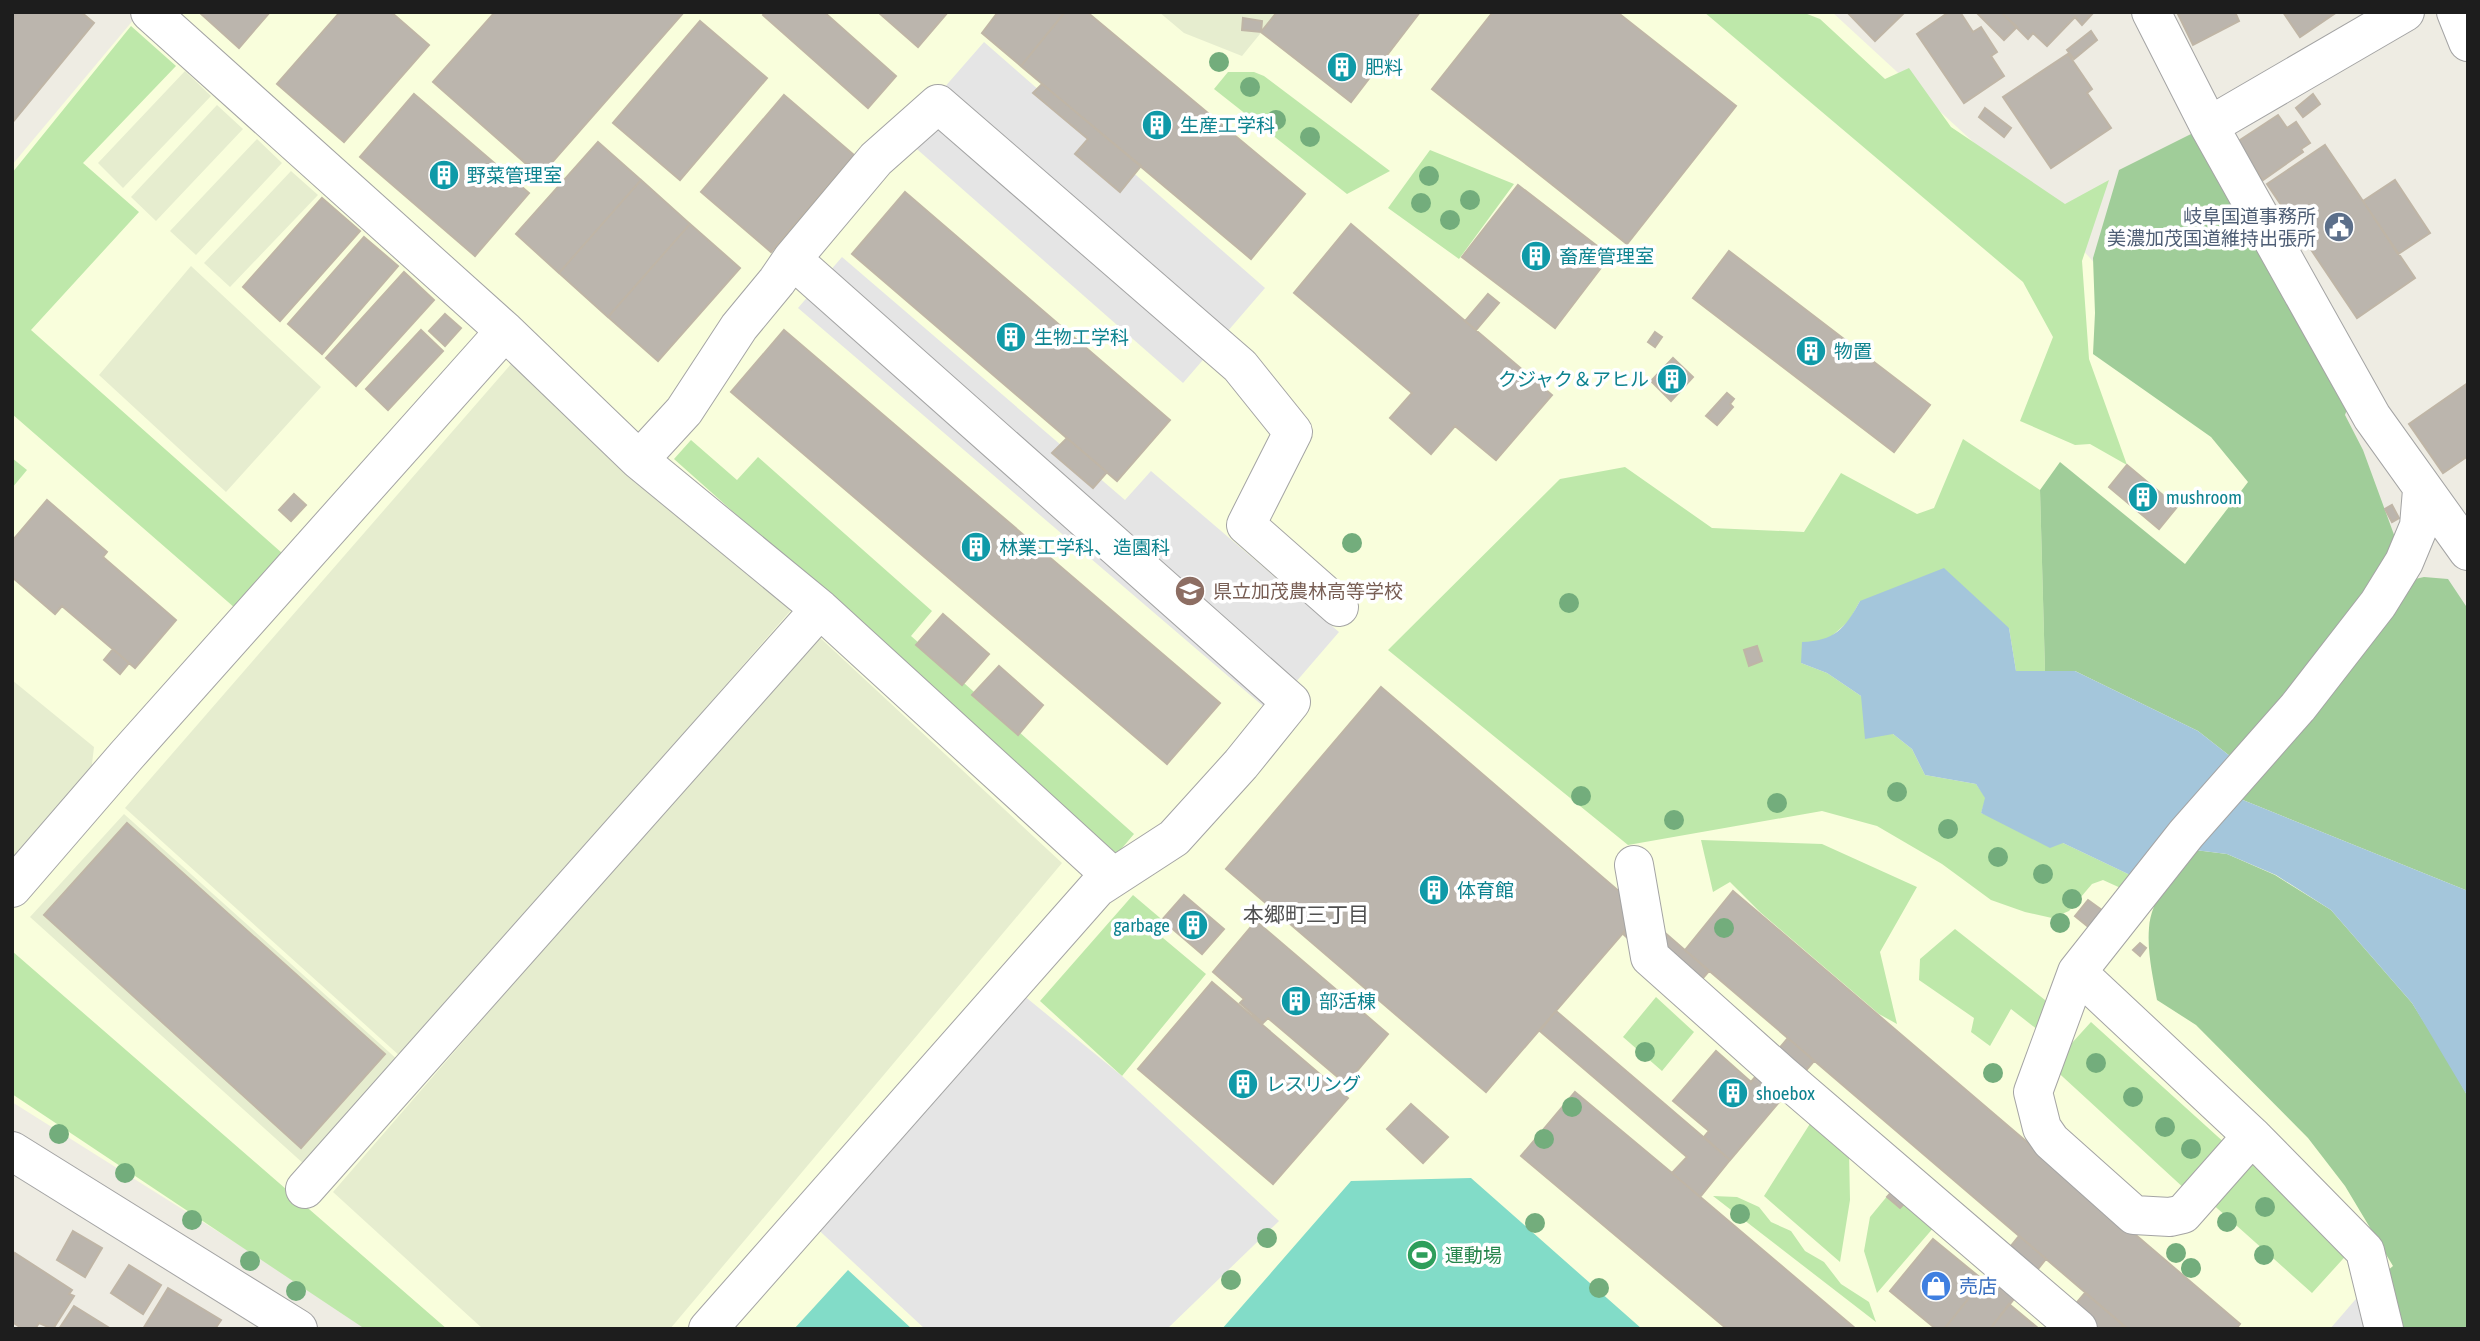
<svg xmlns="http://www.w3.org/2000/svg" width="2480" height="1341" viewBox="0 0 2480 1341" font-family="'Asap Condensed','Noto Sans JP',sans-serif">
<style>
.education{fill:#f9fedc}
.farmland{fill:#e6edcf}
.grass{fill:#bee8aa}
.forest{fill:#a0cd99}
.pitch{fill:#82dcc8}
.parking{fill:#e5e5e5}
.water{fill:#a4c6db}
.building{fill:#bbb5ad;stroke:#bfb5a6;stroke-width:2}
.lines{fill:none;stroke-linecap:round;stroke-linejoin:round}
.minor-casing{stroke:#a4a4a4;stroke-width:40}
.minor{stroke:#fff;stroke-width:38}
.tree{fill:#73ad7c}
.labels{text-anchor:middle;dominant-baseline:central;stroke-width:7;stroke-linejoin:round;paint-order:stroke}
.culture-label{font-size:19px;fill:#0d838f;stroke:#fff;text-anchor:start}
.service-label{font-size:19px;fill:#4e5e75;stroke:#fff;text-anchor:end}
.education-label{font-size:19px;fill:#785e54;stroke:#fff;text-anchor:start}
.leisure-label{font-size:19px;fill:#27864d;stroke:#fff;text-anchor:start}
.shop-label{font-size:19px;fill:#366cbe;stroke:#fff;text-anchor:start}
.neighbourhood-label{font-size:21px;fill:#505050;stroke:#fff}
</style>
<rect width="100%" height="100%" fill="#eeece3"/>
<!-- education -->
<path class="education" d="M140,12h1692l215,198 220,246 201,270v603h-2095l-361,-227v-937z"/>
<!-- farmland -->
<path class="farmland" d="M1159,12h119l-36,44 -58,-23z
M185,71l26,25 -88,92 -25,-25z
M217,105l26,24 -87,92 -25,-24z
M257,139l25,24 -86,92 -26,-24z
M291,171l27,24 -88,92 -26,-24z
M191,266l130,121 -95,105 -127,-117z
M511,364l281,245 -391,448 -276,-249z
M816,634l246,229 -392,466h-187l-150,-137z
M12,680l82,67 -4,34 -78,79z
M124,814l275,247 -94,104 -275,-248z"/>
<!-- grass -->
<path class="grass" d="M1704,12h98l18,7 65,60 24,-11 42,59 114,77 44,-24 -27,81 7,98 38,106 -37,-21 -15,1 -55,-24 33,-84 -30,-55z
M131,26l45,40 -93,97 56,49 -108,118 260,231 -48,54 -231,-201v-241z
M1228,72h26l10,4 126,95 -43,23 -133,-105z
M1430,150l84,34 -55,75 -71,-51z
M1963,439l77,51 5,181h-29l-7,-43 -149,-27 -11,20 -48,42 26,10 34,23 32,38 19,15 13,26 51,9 10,14 -5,15 82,30 84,40 -22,7 -22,-10 -11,4 -23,27 -17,7 -27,-6 -34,-12 -49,-36 -65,-38 -55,-15 -194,34 -240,-195 172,-171 65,-12 87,61 92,4 37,-59 76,41 17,-6z
M691,440l46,40 21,-23 174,154 -21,25 223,198 -17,20 -443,-395z
M12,458l15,12 -15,18z
M1701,840l121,4 95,43 -37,65 17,72 -18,-10 -119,-102 -30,-30 -17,10z
M1133,895l33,28 -3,15 43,36 -84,102 -82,-75z
M1955,929l90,71 6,19 -13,11 -27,-21 -21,37 -19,-14 3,-14 -55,-38 1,-21z
M12,951l435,378h-82l-353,-235z
M1656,997l38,35 -32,39 -39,-34z
M2091,1022l136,123 -41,45 -135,-124z
M1813,1119l36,32 1,49 -10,62 -76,-66z
M2248,1157l104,92 -40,44 -103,-92z
M1898,1183l43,36 -64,74 -13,-42 6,-34z
M1713,1196l24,1 22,10 12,15 20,9 14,20 19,11 17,22 28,18 7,20z"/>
<!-- forest -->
<path class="forest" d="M2201,129l150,269 -6,17 18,35 41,112 -11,22 31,-7 24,2 20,30v282l-235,-95 11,-29 -46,-36 -123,-60h-30l-5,-181 20,-28 125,102 63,-82 -37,-45 -118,-83 2,-41 -2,-55 26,-88z
M2187,849l40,5 48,21 56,35 81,93 36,57 20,37v232h-63l-44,-36 32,-27 -48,-80 -37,-48 -112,-113 -39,-25c-4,-23 -10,-48 -8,-72 2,-28 24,-55 38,-79z"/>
<!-- pitch -->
<path class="pitch" d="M1471,1178l171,151h-420l129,-148z
M848,1270l64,59h-118z"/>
<!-- parking -->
<path class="parking" d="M984,42l281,246 -82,95 -281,-247z
M842,257l283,243 26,-29 188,161 -69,80 -472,-404z
M1017,990l105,86 157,145 -112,108h-242l-115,-107z
M2361,1293l44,36h-75z"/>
<!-- water -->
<path class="water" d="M1944,568l65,60 7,43h59l123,60 46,36 -97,116 -84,-40 -13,5 -69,-35 4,-15 -9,-14 -51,-9 -13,-26 -19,-15 -28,5 -4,-43 -34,-23 -26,-10 1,-21c32,-1 43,-13 58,-41z
M2233,796l235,95v206l-56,-94 -81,-93 -55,-35 -49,-21 -40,-5z"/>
<!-- building -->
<path class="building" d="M12,12h69l13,11 -82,100z
M199,12h71l-31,36z
M340,12h51l38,33 -85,97 -67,-58z
M495,12h189l-144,164 -107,-94z
M766,12h58l72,64 -28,32 -105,-93z
M878,12h70l-30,35z
M998,12h67l-44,54 -39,-33z
M1065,12h22l218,182 -54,65 -230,-193z
M1277,12h143l-69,90 -90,-70z
M1493,12h124l119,94 -109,138 -195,-155z
M1847,12h58l-30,29z
M1949,12h11l13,20 8,-5 16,25 -6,4 13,20 -40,27 -47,-69z
M1976,12h25l16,15 -13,13z
M2001,12h93l-12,13 -7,-8 -28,29 -14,-13 -5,6z
M2177,12h58l4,9 -46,24z
M2283,12h54l-37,25z
M1243,18l19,3 -1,11 -19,-2z
M700,21l67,57 -87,102 -67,-57z
M2091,31l6,9 -23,19 -7,-9z
M2068,54l24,35 -5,4 24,35 -60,40 -48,-71z
M1042,84l99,82 -21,26 -45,-38 13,-15 -55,-46z
M414,94l115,99 -54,63 -115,-99z
M2313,94l7,10 -17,13 -7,-9z
M784,95l70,60 -83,97 -70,-60z
M1985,108l26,20 -7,9 -25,-20z
M2278,115l9,13 9,-6 14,21 -9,6 2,3 -40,28 -26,-38z
M598,142l43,38 -82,93 -43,-39z
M2325,145l90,133 -58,40 -90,-134z
M641,180l49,44 -82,93 -49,-44z
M2395,180l35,53 -32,21 -35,-53z
M1518,185l92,71 -55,72 -93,-71z
M905,192l265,228 -53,61 -265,-227z
M322,198l38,33 -80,90 -37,-34z
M690,224l50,44 -82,93 -50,-44z
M1351,224l201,171 -56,65 -41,-34 -24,28 -41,-36 22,-25 -118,-100z
M364,237l34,29 -76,88 -34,-30z
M1729,251l201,154 -36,47 -201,-154z
M404,272l30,28 -78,86 -30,-28z
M1488,294l11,9 -23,27 -11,-9z
M445,314l16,14 -16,18 -16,-15z
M421,330l22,21 -55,59 -22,-21z
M784,330l436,373 -53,61 -436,-372z
M1655,332l7,5 -7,10 -7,-5z
M1673,358l20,19 -22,24 -20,-20z
M2468,383v73l-25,17 -34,-49z
M1727,393l7,6 -4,5 3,3 -16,18 -11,-9z
M1067,438l40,34 -14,16 -41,-35z
M2127,465l50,42 -18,22 -50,-42z
M294,494l12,11 -15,16 -12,-11z
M47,500l60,52 -4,5 73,63 -41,48 -73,-62 -7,8 -43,-37v-36z
M2392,505l7,13 -7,4 -7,-13z
M943,614l46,40 -27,31 -46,-40z
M1757,646l5,15 -13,5 -5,-16z
M113,649l16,14 -9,11 -16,-14z
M999,666l44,39 -25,30 -46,-40z
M1381,687l261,224 -156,181 -260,-223z
M127,823l258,231 -84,94 -257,-233z
M1733,891l507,433 -4,5h-108l-443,-379z
M1184,895l40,34 -22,25 -40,-34z
M2088,900l22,16 -14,17 -21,-17z
M1641,912l68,59 -20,23 -66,-60z
M1256,921l132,113 -42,50 -78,-66 -5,5 -23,-20 4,-4 -31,-27z
M2140,943l6,5 -6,8 -7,-6z
M1212,982l136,116 -75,86 -135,-115z
M1556,1011l174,149 -30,37 -28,-24 15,-16 -147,-126z
M1788,1038l26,23 -84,99 -26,-23 5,-6 -36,-30 43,-50 35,31z
M1575,1092l97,81 184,156h-129l-206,-173z
M1411,1104l37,33 -25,26 -36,-34z
M1898,1185l13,12 -11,11 -13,-11z
M73,1231l29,17 -17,29 -28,-17z
M2019,1236l27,23 -56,70h-46z
M1933,1239l50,41 -39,49h-8l-46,-38z
M15,1253l57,37 -3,4 5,2 -21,33 -14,-6 -4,6h-12l-11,-7v-64z
M129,1265l32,20 -18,29 -32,-21z
M168,1288l53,32 -6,9h-72z
M2085,1293l38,32 -4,4h-21l-25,-22z
M2009,1304l30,25h-49z
M74,1306l37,23h-52z"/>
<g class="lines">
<!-- minor casing -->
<g class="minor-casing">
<path id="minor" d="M150,12l355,319 134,129
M2151,12l58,114 163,291 96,134
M2456,12l12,30
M2209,126l196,-114
M1634,865l16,92 131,117 297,255
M1113,877l-293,-268 -181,-149 45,-49 55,-84 38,-46 15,-22 84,-100 62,-55 302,262 53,66 -47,93 93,82
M12,888l114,-132 379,-425
M2077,972l175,164 113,115 19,78
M2252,1136l-69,78 -13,3 -36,-2 -83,-74 -9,-13 -9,-36 44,-120 109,-138 112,-127 80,-103 26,-42 15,-36 3,-36
M12,1151l286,178
M305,1189l515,-580
M708,1329l389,-441 77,-50 67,-74 50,-62 -499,-443"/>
</g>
<!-- minor -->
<use href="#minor" class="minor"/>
</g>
<!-- trees -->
<g class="tree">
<circle cx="1219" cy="62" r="10"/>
<circle cx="1250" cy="87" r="10"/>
<circle cx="1276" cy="120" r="10"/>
<circle cx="1310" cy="137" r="10"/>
<circle cx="1429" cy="176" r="10"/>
<circle cx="1470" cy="200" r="10"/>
<circle cx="1421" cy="203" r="10"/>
<circle cx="1450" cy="220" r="10"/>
<circle cx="1352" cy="543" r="10"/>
<circle cx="1569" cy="603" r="10"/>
<circle cx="1897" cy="792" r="10"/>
<circle cx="1581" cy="796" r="10"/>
<circle cx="1777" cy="803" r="10"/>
<circle cx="1674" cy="820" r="10"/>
<circle cx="1948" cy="829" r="10"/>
<circle cx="1998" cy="857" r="10"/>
<circle cx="2043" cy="874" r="10"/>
<circle cx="2072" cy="899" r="10"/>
<circle cx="2060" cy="923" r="10"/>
<circle cx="1724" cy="928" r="10"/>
<circle cx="1645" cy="1052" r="10"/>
<circle cx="2096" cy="1063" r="10"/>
<circle cx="1993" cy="1073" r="10"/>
<circle cx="2133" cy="1097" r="10"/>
<circle cx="1572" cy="1107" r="10"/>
<circle cx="2165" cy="1127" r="10"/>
<circle cx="59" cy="1134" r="10"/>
<circle cx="1544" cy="1139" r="10"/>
<circle cx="2191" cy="1149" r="10"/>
<circle cx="125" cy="1173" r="10"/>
<circle cx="2265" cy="1207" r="10"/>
<circle cx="1740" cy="1214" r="10"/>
<circle cx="192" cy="1220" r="10"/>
<circle cx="2227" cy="1222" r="10"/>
<circle cx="1535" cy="1223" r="10"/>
<circle cx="1267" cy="1238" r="10"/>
<circle cx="2176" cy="1253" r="10"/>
<circle cx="2264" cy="1255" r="10"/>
<circle cx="250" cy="1261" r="10"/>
<circle cx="2191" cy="1268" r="10"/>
<circle cx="1231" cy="1280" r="10"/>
<circle cx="1599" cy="1288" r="10"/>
<circle cx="296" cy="1291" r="10"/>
</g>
<!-- icons -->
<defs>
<g id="building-disc" transform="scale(1.575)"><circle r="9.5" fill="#0f9aa8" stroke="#fff"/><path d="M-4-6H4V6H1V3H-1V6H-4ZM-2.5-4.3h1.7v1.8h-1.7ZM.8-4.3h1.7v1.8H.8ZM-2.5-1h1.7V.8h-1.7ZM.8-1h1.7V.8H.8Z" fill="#fff"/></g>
<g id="civic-disc" transform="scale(1.575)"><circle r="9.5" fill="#5c6f8a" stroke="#fff"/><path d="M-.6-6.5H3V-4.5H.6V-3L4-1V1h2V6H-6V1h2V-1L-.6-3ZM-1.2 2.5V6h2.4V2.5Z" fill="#fff"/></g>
<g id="school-disc" transform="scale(1.575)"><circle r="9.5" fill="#8d6e63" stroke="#fff"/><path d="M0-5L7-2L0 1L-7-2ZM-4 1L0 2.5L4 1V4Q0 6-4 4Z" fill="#fff"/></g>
<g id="stadium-disc" transform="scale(1.575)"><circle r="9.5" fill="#2e9e5b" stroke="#fff"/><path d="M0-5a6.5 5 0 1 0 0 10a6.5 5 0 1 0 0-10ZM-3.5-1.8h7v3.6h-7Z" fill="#fff"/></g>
<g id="shop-disc" transform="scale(1.575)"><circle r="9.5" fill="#3f7fe0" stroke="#fff"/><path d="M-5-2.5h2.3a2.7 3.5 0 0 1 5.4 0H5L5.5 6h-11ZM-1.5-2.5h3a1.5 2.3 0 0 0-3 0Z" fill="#fff"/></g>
</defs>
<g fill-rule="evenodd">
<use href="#building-disc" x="1342" y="67"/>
<use href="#building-disc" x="1157" y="125"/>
<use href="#building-disc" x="444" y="175"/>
<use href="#civic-disc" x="2339" y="227"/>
<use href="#building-disc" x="1536" y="256"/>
<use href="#building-disc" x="1011" y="337"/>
<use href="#building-disc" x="1811" y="351"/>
<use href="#building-disc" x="1672" y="379"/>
<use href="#building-disc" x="2143" y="497"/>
<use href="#building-disc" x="976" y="547"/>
<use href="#school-disc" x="1190" y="591"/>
<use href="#building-disc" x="1434" y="890"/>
<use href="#building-disc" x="1193" y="925"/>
<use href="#building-disc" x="1296" y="1001"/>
<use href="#building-disc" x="1243" y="1084"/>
<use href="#building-disc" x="1733" y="1093"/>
<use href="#stadium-disc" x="1422" y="1255"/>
<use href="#shop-disc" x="1936" y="1286"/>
</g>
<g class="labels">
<!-- culture labels -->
<g class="culture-label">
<text x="1365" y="67">肥料</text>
<text x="1180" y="125">生産工学科</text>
<text x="467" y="175">野菜管理室</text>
<text x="1559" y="256">畜産管理室</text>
<text x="1034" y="337">生物工学科</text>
<text x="1834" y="351">物置</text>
<text x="1649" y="379" text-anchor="end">クジャク＆アヒル</text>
<text x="2166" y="497">mushroom</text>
<text x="999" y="547">林業工学科、造園科</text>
<text x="1457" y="890">体育館</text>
<text x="1170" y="925" text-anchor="end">garbage</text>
<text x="1319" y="1001">部活棟</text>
<text x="1266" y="1084">レスリング</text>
<text x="1756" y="1093">shoebox</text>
</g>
<!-- service labels -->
<g class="service-label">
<text x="2316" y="216">岐阜国道事務所<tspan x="2316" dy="22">美濃加茂国道維持出張所</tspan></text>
</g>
<!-- education labels -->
<g class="education-label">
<text x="1213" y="591">県立加茂農林高等学校</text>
</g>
<!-- leisure labels -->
<g class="leisure-label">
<text x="1445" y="1255">運動場</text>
</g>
<!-- shop labels -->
<g class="shop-label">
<text x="1959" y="1286">売店</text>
</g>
<!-- neighbourhood labels -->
<g class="neighbourhood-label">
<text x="1306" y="914">本郷町三丁目</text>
</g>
</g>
<!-- border -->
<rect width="2480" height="1341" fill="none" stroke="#1d1d1d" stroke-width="28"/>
</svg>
